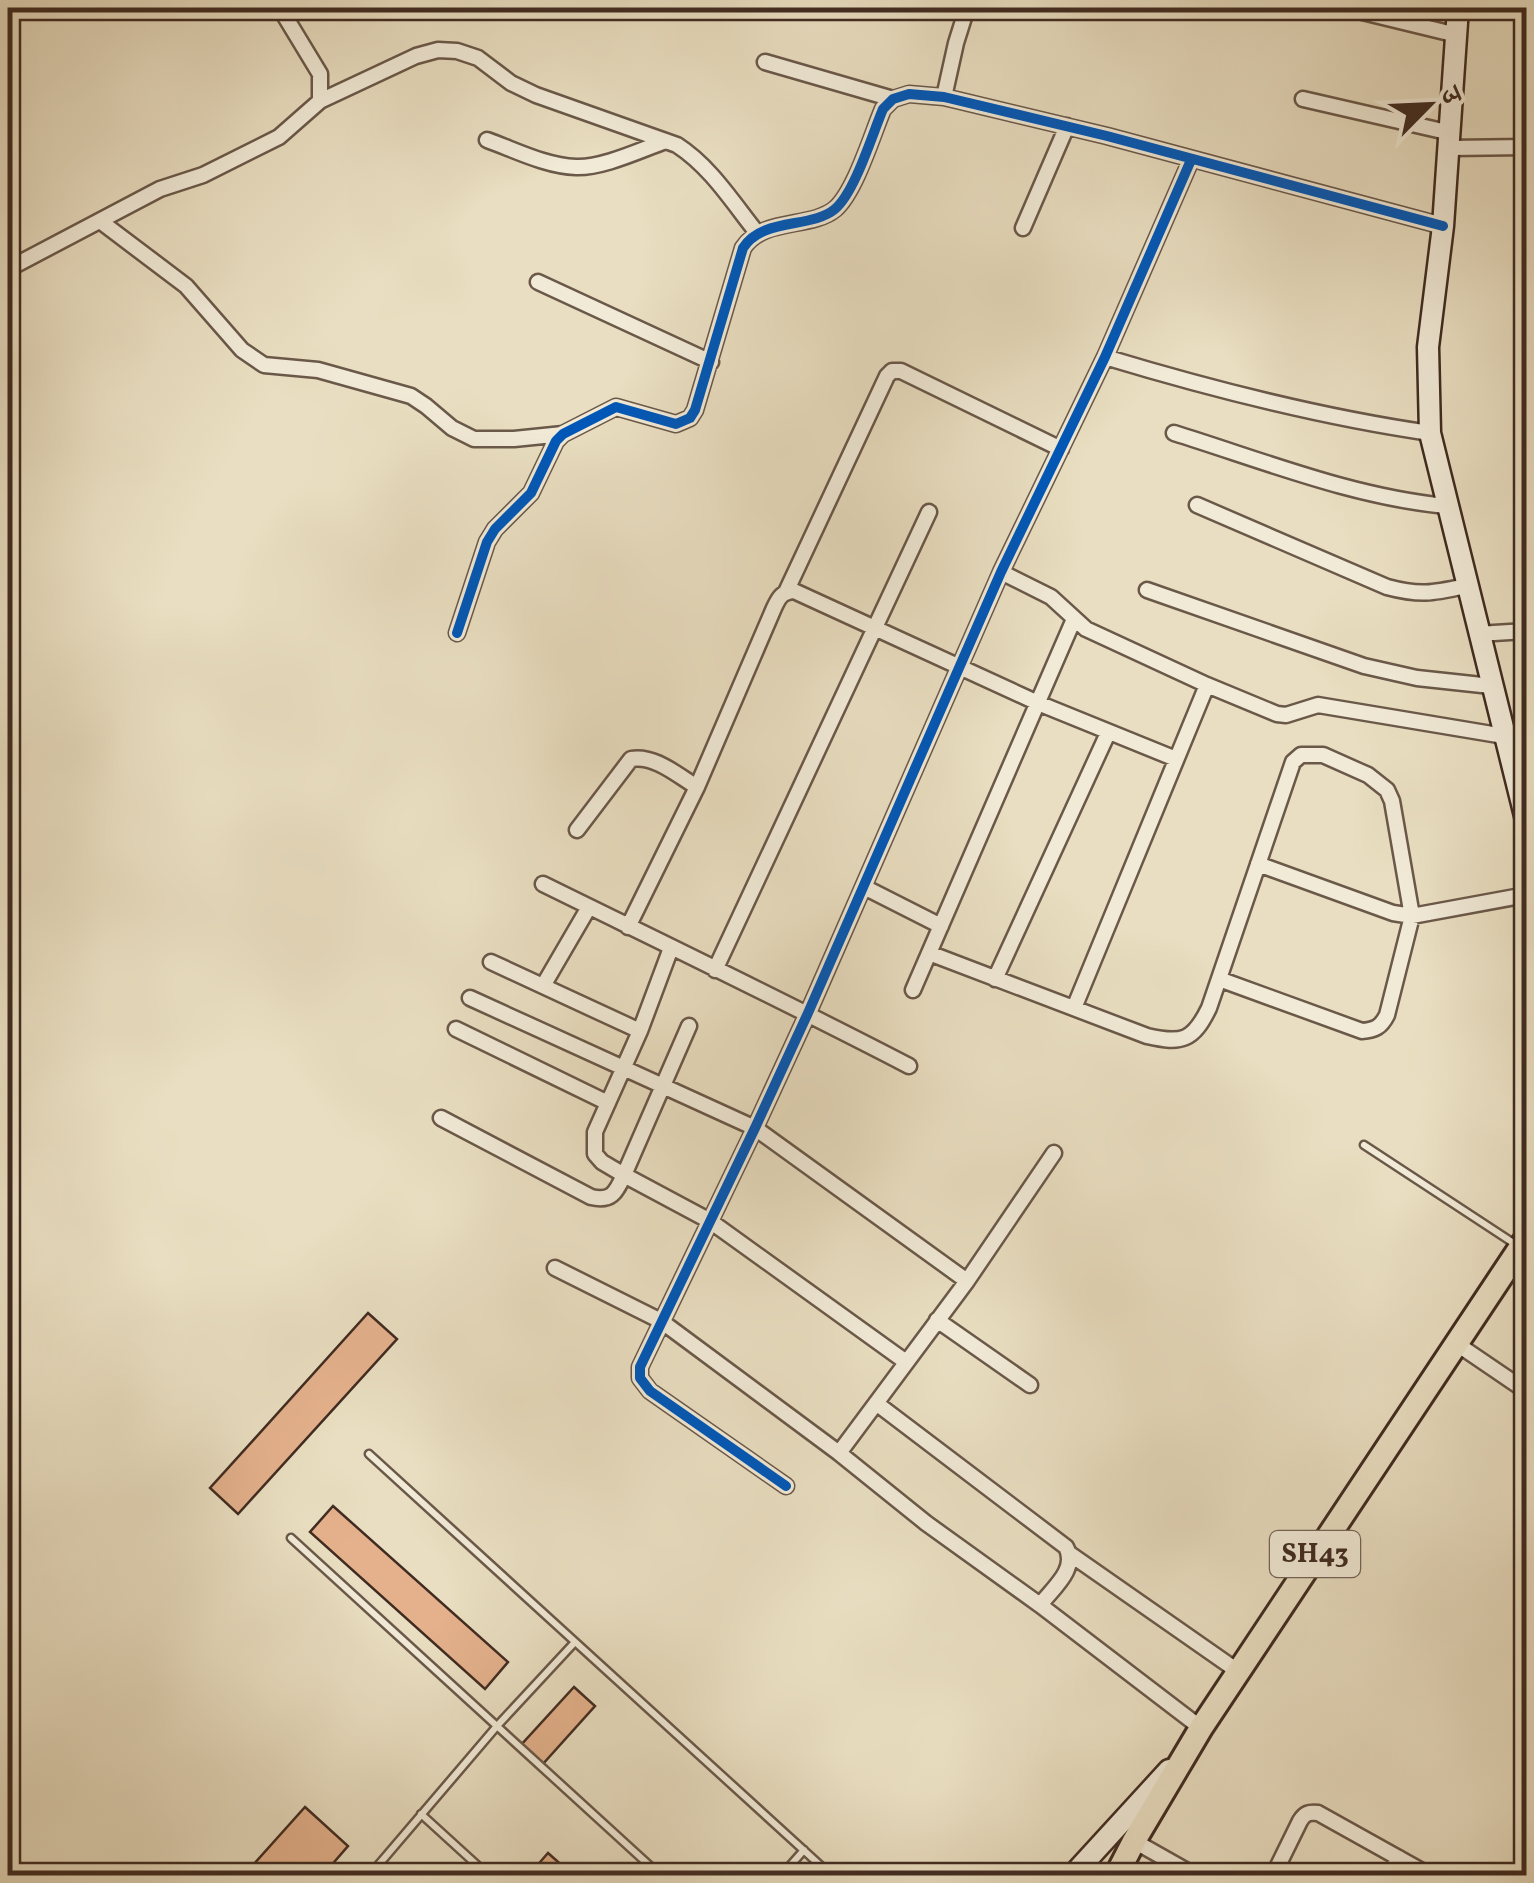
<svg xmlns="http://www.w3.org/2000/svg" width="1534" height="1883" viewBox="0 0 1534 1883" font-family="Vollkorn,'Noto Serif Devanagari',serif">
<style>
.building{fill:#e4b18c;stroke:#402b21;stroke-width:2.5}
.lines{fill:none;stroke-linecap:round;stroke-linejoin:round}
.lane-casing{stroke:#6a5849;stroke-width:11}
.street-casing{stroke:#6a5849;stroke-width:19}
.secondary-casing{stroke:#402b21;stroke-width:25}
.primary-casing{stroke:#402b21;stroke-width:28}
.lane{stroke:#f1ead7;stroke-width:6}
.street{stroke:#f1ead7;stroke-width:14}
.secondary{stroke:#f1ead7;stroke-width:20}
.primary{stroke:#e9dec1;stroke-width:22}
.cycleway-casing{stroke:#f1ead7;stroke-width:16}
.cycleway{stroke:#0057b8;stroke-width:10}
.labels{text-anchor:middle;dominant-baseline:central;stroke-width:9;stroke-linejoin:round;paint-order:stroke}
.shield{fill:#f1ead7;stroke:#756458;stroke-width:2.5}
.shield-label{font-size:28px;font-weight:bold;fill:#402b21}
</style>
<rect width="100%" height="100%" fill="#e9dec1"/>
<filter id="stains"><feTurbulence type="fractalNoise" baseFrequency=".002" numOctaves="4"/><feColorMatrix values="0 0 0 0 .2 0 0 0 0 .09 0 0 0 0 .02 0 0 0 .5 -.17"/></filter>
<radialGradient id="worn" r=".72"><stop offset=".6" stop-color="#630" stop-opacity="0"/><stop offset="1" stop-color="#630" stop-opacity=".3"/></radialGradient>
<!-- building -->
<path class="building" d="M368,1313l29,26 -159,175 -28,-26z
M333,1506l175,156 -23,27 -175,-157z
M574,1687l21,19 -53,59 -21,-20z
M305,1807l43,39 -26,30h-75l-2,-2z
M548,1853l26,23h-46z"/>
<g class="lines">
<!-- lane casing -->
<g class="lane-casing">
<path id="lane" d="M1364,1145l154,101
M369,1454l463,422
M291,1538l370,338
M421,1814l68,62
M369,1876l128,-150 78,-84
M781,1876l23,-26"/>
</g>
<!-- street casing -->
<g class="street-casing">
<path id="street" d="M1346,8l111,27
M765,62l128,37
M944,97l12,-54 11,-35
M1303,99l148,34
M320,101l96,-45 22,-6 19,1 21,7 33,25 25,12 141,50c34,22 56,58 81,89
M487,140c28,10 59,26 89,27 27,1 64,-17 90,-26
M1450,148l76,-1
M100,221l86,65 56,64 22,15 54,5 93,26 15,10 26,22 22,11h40l49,-5
M1023,228l44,-102
M8,269l152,-80 43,-14 76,-38 41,-36v-27l-40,-66
M538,282l173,80
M1105,357c106,32 214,60 325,76
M1174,433c90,28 179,64 272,73
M1197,505l190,82c34,9 46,6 79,-1
M1001,572l50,25 35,32 121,56 70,29 9,1 32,-10 186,31
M1147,590l217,76 53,12 74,8
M786,592l101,-216 5,-5h9l160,78
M457,633l30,-91 8,-13 36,-36 25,-52 7,-7 53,-27 60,17 14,-6 5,-8 48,-162c20,-31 68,-19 92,-39 20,-17 37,-74 48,-100l10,-10 16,-5 35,3 163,39 336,90
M1478,634l48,-3
M577,830l54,-71c24,-4 46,16 66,28
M1258,864l135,49 19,3 114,-21
M543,884c122,60 245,119 366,182
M864,887l77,39
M628,927l69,-140 77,-179c5,-11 8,-16 20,-17l244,112 138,56
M671,948l-31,83 -45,101v22l7,8 22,13 86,46 196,141
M929,953l218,83c35,8 46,5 62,-28l84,-246 8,-7h22l45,20 19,15 5,11 20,115 -25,99c-6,12 -12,15 -25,16l-143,-52
M491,962l149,69
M715,970l214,-458
M995,979l113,-246
M543,986l46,-79
M913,990l161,-371
M470,998l285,130 212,153
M1074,1008l133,-323
M456,1029l152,74
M441,1118l150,79c21,5 25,-5 33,-22l65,-149
M555,1268l106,53 178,132 87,70 114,82 161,123
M937,1320l93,65
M1457,1344l69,47
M876,1403l190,144c12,22 -13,41 -26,58
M839,1453l128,-172 87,-128
M786,1486l-136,-95 -10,-13v-11l115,-239 53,-115 193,-441 104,-215 86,-197
M1070,1554l169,118
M1134,1841l62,35
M1273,1876l27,-55c5,-8 9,-9 18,-8l113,63
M1388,1876l11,-18"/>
</g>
<!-- secondary casing -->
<g class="secondary-casing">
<path id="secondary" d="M1458,8l-15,218 -15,121 2,86 96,387
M1072,1876l97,-106"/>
</g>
<!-- primary casing -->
<g class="primary-casing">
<path id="primary" d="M1116,1876l18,-35 67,-113 325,-489"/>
</g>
<!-- lane -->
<use href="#lane" class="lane"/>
<!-- street -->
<use href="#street" class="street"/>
<!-- secondary -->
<use href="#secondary" class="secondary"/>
<!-- primary -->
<use href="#primary" class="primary"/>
<!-- cycleway casing -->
<g class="cycleway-casing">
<path id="cycleway" d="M457,633l30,-91 8,-13 36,-36 25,-52 7,-7 53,-27 60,17 14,-6 5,-8 48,-162c20,-31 68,-19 92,-39 20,-17 37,-74 48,-100l10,-10 16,-5 35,3 163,39 336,90
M786,1486l-136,-95 -10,-13v-11l115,-239 53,-115 193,-441 104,-215 86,-197"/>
</g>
<!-- cycleway -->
<use href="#cycleway" class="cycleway"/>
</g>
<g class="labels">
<!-- shield labels -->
<rect class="shield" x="1270" y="1531" width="90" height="46" rx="8"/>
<g class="shield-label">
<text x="1315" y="1554">SH43</text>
</g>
</g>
<!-- margin -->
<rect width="1534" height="1883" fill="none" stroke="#e9dec1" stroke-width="40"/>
<rect x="10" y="10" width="1514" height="1863" fill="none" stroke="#402b21" stroke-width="5"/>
<rect x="20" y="20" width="1494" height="1843" fill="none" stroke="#402b21" stroke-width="2.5"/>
<!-- north arrow -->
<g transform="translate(1429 105) rotate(66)" stroke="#f1ead7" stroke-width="8" paint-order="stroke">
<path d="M0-8L18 38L0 25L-18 38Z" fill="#402b21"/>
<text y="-15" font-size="28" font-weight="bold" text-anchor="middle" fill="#402b21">उ</text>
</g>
<rect width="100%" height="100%" filter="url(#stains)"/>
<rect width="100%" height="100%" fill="url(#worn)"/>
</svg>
